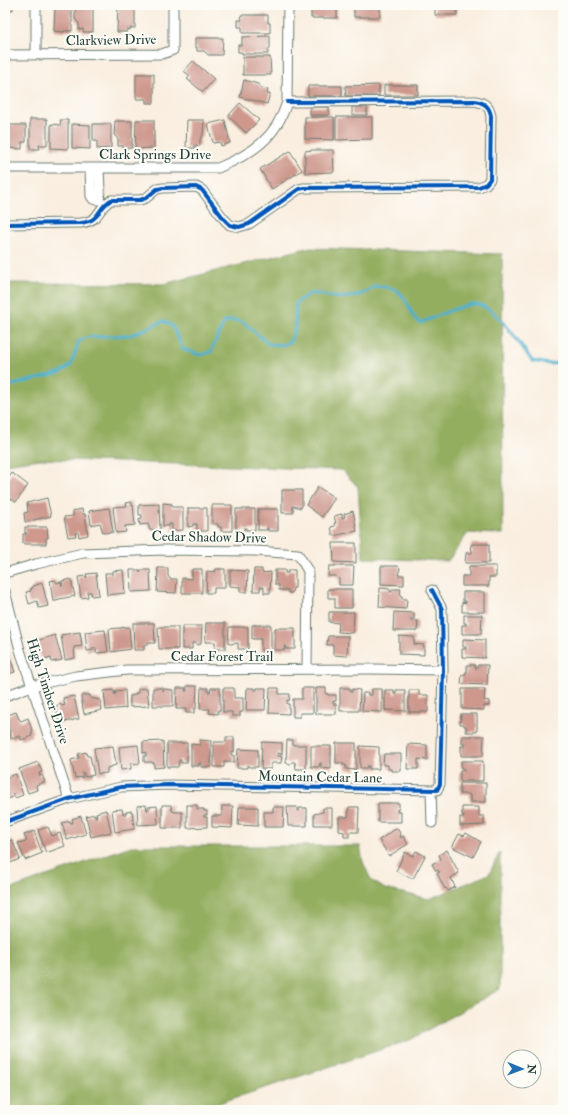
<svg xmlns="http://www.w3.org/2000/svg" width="568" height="1115" viewBox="0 0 568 1115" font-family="'IM FELL Double Pica',serif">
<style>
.forest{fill:#94ae60;stroke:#5a764a}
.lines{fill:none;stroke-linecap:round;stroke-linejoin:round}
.stream{stroke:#50b1ce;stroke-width:3}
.building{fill:#ce988d}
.minor-casing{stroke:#6b7b70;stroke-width:11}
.minor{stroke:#fff;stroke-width:9}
.cycleway-casing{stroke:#fdfcf7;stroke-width:6}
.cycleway{stroke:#0057b8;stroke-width:4}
.labels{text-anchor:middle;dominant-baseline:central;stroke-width:4;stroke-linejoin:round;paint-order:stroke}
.street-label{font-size:14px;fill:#1f3d34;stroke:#fdfcf7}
</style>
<rect width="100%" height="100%" fill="#fdfcf7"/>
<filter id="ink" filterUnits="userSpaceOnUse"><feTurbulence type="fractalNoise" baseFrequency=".025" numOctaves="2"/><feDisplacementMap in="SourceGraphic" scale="8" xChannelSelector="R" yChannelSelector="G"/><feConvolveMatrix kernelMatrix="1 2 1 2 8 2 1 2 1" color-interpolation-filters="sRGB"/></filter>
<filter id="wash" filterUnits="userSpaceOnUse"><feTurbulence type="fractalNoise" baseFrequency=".012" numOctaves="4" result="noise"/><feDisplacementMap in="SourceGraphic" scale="16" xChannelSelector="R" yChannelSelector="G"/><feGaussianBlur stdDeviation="0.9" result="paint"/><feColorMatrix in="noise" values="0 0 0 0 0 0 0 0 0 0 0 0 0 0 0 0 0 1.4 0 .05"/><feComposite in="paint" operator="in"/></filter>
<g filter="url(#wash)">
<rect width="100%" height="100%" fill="#f9eedf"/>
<!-- forest -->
<path class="forest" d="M307,248l195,6 1,280 -35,-1 -20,28 -85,-3 -5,-71 -16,-17 -302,-11 -35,5v-181l159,1z
M131,846h229l3,16 8,18 14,9 44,10 60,-25 11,-22v137l-90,51 -212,70h-193v-219z"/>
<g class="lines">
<!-- stream -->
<path class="stream" d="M5,387l55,-14 11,-8 8,-24 9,-4 43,-2 33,-14 8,5 11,23 17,6 11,-3 13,-30 9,-2 10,2 26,22 13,1 8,-3 5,-14 1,-25c4,-3 9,-7 13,-9 10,-2 16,2 25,3 15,2 30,-2 41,-11 7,1 14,1 20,4 14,6 13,25 25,33 14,-5 41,-19 55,-19 21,1 46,41 57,57l18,3 13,-2"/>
</g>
<g id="blocks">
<!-- building -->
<path class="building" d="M5,5h8v5h-7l-1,2z
M55,5h17v26h-8v1l-10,-1z
M75,5h18v27h-10v-3l-4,1v-7l-4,-4z
M311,5h26v13h-26z
M351,5h28l1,1v11h-26v-10h-3z
M436,5h21v10h-22v-9z
M118,7l17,1v20h-5v2l-3,-1v3h-10z
M241,15h27v8h2v10h-28v-6h-4v-7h4z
M270,36v13h-2v5h-26v-2h-4v-7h4v-8z
M195,38h28l-1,17h-14l-4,-4h-7v-4h-2z
M243,57h27l1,18h-28z
M193,61l21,18 -11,13 -16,-13 3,-3 -6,-5z
M136,74h18v29h-8v-4h-10z
M244,80l14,4 3,4 7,1 -1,5h3l-3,10 -27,-7z
M379,85v11h-33l-1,-10z
M384,85h34v10h-34z
M308,86h34v10h-34z
M240,103l19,17 -13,13 -18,-17z
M310,107h19v8h-19z
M352,107h15v8h-15z
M305,117h29v23l-29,-1z
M336,117h36v22l-36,1z
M30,119h17v26h-8l1,4h-10z
M60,120h8v29l-17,-1v-24l10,1z
M136,120h18v28l-19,1z
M187,120h17l-1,15 -3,4v7l-5,-1v3h-9z
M225,120l5,23 -9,3 -1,-4 -7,1 -5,-19z
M115,121h17v27h-9v-2h-5v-7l-4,-4z
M72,124l18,1v24l-18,-1z
M93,124h18v24l-14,1v-8h-4z
M8,125h18v17h-4v7l-14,-1z
M313,150h20l1,22 -29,1v-22z
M290,151l12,19 -30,19 -12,-20z
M12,473l16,12 -12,17 -11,-7v-12z
M318,487l17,11 -13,19 -16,-12z
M282,490h20v16l-1,2 -8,-2v7h-11z
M47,498l4,18 -26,6 -1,-9 4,-1 -1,-9z
M132,502v4l1,-1 2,20 -10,1 1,6 -10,1 -3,-26 14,-1 -1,-3z
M163,503l9,1v3h11v23l-11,1v-7h-3v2h-6z
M159,504l1,26h-10l-2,-6 -8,1 -1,-6 3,-1v-3h-3v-10z
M212,505h20v26h-11v-4h-3v-3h-6z
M109,508l4,24 -10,1 -3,-10 -9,2 -2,-14z
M188,508h19v23h-10v-7h-4v2l-5,1z
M82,509l1,5h2l3,21 -9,2 -1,-5 -3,1 1,3 -8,1 -4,-20 9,-1v-5z
M236,509h19v21h-9v-2h-2v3h-8z
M258,509h20v22h-10v-3h-1v2h-9z
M353,511l4,20 -24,5 -2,-9 4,-1 -1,-3h2l-2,-7 8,-2v4l3,-1 -1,-3z
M25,527h22l1,11h-2v6h-23v-10h4v-1h-2z
M333,543h23v20l-22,-1z
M472,544h17v19h-24l1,-10h6v-3l-2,-2z
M329,566h25l-1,19h-14v-6l-3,-3h-8z
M381,566h17l2,2 -2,7h6v10l-23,-1z
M469,566h27v11h-7v9h-27v-10h7z
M158,568h10v8l2,3h7l-1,14 -19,-1z
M192,569h10v24h-20v-15l10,1z
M216,569h9v19h-11v5h-8l1,-22 8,1z
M254,569h8v4l9,-1 -1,21h-6v-6h-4v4h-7z
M123,570l2,23 -18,2 -2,-22h7v2h1v-4z
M130,570h10v3l1,-1v-2h9l1,21 -20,1z
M230,570l18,1 -1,21h-7v-5l-10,-1z
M275,570h10v3h3v-3h7v18h-2l-1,5h-4v-3h-9v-5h-4z
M96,573l3,22 -7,1 -1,-4h-4l1,5 -7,1 -3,-21 7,-1 2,2 -1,-4z
M71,579l4,17 -16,3 -2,2h-4l-3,-20 5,-1 2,3 4,-1 1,4v-5z
M42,583l6,23 -9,2 -2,-7 -8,3 -3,-12 5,-1v-3h2v-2z
M380,588l10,1v3h2v-3h9l-1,7h2v3h5l-1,10 -27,-2z
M328,589h24v19h-17v-10h-7z
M463,592h22v20h-23v-10l4,1v-2h-3z
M329,612h25l-1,21 -15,-1 1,-9 -10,-1z
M394,612l20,1v6h-3v2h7l-1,10h-24z
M464,615h18l-1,19h-19v-9h4v-2h-2z
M133,623h21l1,20h-8l1,2h-4v5h-10z
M206,623h19v26h-10v-7h-10z
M252,625h19v26h-10v-12h-9z
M182,626h20l-1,18 -4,1 -1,-2h-4v6h-10z
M129,627l2,22 -20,3 -2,-23z
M158,627h20v22h-19z
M229,627h19v22h-10v-6l-8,1 -2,-1z
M275,628h20v21h-9v-3h-2l1,4h-10z
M105,630l3,22 -12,1v-5h-3v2l-6,1 -2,-19z
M80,632l2,14 -8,1 1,11 -10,2 -4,-25z
M55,635l7,25 -10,2 -1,-4 -3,1v-1l-7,2 -5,-19z
M328,636h20l-1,20 -14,-1v-10h-6z
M399,636l15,1v7l10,1v10l-25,-1z
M463,639l22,1v18l-23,-1v-8h4v-2h-3z
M8,651l7,21 -10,3v-23z
M467,665h8v3h2l1,-3h10l-1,20 -26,-1 1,-10 3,1 1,-3h1z
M187,686h10l-1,23h-2v4h-8v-4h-10l1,-21h9l-1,3h2z
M147,688l2,18 -19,1v-11l5,-1v-2h3v-4z
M153,688h10v3l1,-2 9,1v16h-20z
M201,688h7v4h2l1,-4h9v22h-2v4l-9,-1 1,-4h-10z
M223,688h11v10h9v14h-3v4h-8v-4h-9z
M247,688h7v2h3v-2h9l-1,22h-19z
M270,688h9v6h11l-1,7 -2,-1v4h2v10l-20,-1z
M302,688h11v25h-13v4h-7v-18h9z
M316,688h10v6h2v1h8v6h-3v3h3v10h-20z
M340,688h10v4h2v-3l8,1 -1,21h-19z
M372,689h10v23l-20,-1 1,-18h5v2h4z
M462,689h23l-1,11 5,1v5h-5v4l-22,-1z
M114,690v4h2l-1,-3 10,-1 1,18 -20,2 -2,-19z
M385,690h9v4h2v-4h9v21l-20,-1z
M409,690h10v5h9v17h-19z
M84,695h6v3l10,2 2,10 -18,4 -3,-17z
M74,696l5,23 -20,4 -3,-17 4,-2 2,2 3,-1 -2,-7z
M16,712l3,7 2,2 7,-3 5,15h-2l1,3 -11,4 -1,-4 -8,3 -7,-23z
M461,714h16v18h-11v-6h-2v-2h-4z
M5,723l5,15 -5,1z
M462,736h22l-1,20h-22v-10h4v-2h-3z
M226,737h8v15h-3v3h3v7h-10v5h-10v-25h12z
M200,740l11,1v26h-10v-4h-2v3h-8v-22l9,1z
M287,740h6v5h13v24h-10l-1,-7h-3l-2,2 -4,-1z
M163,741l1,26 -10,1v-5h-2v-1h-8v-6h2v-4l-3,1v-11z
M262,742l20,1v11l-4,-1v3h4l-1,7h-10v6h-10z
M167,743h20v20h-6v-3h-2l-1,7h-11z
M336,743h20v27l-10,-1v-4h-3v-2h-7z
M408,744l19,1v15l-9,-1v10h-11z
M138,745l2,17 -2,2 -7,-1v6l-10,1 -2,-23z
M113,746l3,19 -9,3v5l-9,1 -4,-26z
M311,746h20v23l-10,-1v-5h-1l-1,4h-8z
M360,746l19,1v22h-10v-3h-2v2h-7z
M238,749l20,1v17h-9l-2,-2v3h-10z
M86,752l1,4h3l4,19 -9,2 -1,-4h-2l1,4 -8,1 -4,-18 8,-2 -1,-4z
M384,754h17v17h-10v-2h-3v-4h-5z
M461,761h22v20h-23v-10h4v-2l-3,-1z
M38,762l4,10 -3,1 1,3 2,-1 3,7 -9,3 1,5 -9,3 -9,-24z
M16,774l7,21 -8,3 -2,-5 -1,1 1,3 -8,3v-22z
M460,783h26v19h-16v-7l-1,-1h-9z
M378,803h21v6h-2v3h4v10h-23z
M146,805l1,5h1v-3l9,-1 1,18 -20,1 -1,-19z
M162,805h9l1,6h2v1h8v16h-20z
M187,805h10v4h7v2h3v4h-3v2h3v10l-20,1z
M222,806h11l-1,22 -20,-1v-11h10z
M239,807h19v19l-20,-1z
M273,807h11l-1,20h-19v-15h9z
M287,807h10v4h2v-3h8v18h-19z
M349,807h10l-1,25h-9v5h-5v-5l-5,-1v-14h9z
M462,807h17v9h5v9l-24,1v-9h4v-2h-2z
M323,808h9v17h-18v-11l9,-2z
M122,809l1,5h3v-2l6,-1 2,18 -19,3 -3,-22z
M106,810l5,22 -20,5 -5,-21 9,-2v3l2,-1 -1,-3z
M81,816l5,18 -19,6 -5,-17 8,-2 1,2h2l-1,-4z
M48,827l4,9 8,-3 5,13 -19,7 -8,-23z
M397,828l4,7 -1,1 1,2 2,-2 5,8 -19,12 -10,-16z
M34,831l8,22 -17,7 -7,-17 9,-2 -3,-6z
M466,833l15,9 -8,15 -21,-10 7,-13 5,2z
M12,840l8,19 -15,6v-23z
M447,850l12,23 -8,5 4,9 -7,4 -2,-3 -1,1 -8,-16 3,-1 -2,-2 -2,1 -4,-7 9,-5 -2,-4z
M416,851l9,5 -12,23 -17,-8 9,-19 8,4z"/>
</g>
</g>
<g filter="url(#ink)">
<use href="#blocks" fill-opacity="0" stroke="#6b7b70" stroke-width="1"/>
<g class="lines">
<!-- minor casing -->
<g class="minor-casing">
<path id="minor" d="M5,55l157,-1 11,-4v-45
M36,55v-50
M5,168h213c33,-14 58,-29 69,-66l1,-97
M90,168l1,28 2,3 6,1c2,-7 0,-24 0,-32
M5,224l76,-1c21,-3 15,-14 30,-23h29l6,-2 11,-9 6,-1 33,-1 6,3 22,29 6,6 9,2 10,-3 50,-35 5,-1 175,-1 7,-3 4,-5 1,-63c-2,-10 -6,-13 -16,-15l-188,1
M5,573l31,-9 47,-11 80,-3 92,1 43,3 10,17 -1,98
M5,591l15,59 49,149
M5,696l27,-10 44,-10 51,-6 244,-1 72,1
M431,790l1,33
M5,822l64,-23 52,-12 47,-2 269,5 3,-6 3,-114 -1,-61 -10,-19"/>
</g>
<!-- minor -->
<use href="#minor" class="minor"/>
<!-- cycleway casing -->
<g class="cycleway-casing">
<path id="cycleway" d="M5,224l76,-1c21,-3 15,-14 30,-23h29l6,-2 11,-9 6,-1 33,-1 6,3 22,29 6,6 9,2 10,-3 50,-35 5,-1 175,-1 7,-3 4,-5 1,-63c-2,-10 -6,-13 -16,-15l-188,1
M5,822l64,-23 52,-12 47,-2 269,5 3,-6 3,-114 -1,-61 -10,-19"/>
</g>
<!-- cycleway -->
<use href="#cycleway" class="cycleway"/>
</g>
</g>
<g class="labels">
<!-- street labels -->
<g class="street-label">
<text transform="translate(111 40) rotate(-1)">Clarkview Drive</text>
<text x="155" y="154">Clark Springs Drive</text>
<text transform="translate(209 537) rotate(1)">Cedar Shadow Drive</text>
<text x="222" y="656">Cedar Forest Trail</text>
<text transform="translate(48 691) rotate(72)">High Timber Drive</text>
<text transform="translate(320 777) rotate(1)">Mountain Cedar Lane</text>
</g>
</g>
<!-- margin -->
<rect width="568" height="1115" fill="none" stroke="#fdfcf7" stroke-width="20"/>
<!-- north arrow -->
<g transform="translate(522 1069) rotate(91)"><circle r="19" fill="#fdfcf7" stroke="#a4b0a9"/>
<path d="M0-3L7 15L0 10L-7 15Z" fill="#1f6fb2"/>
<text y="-6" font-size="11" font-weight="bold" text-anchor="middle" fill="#1f3d34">N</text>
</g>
</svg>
